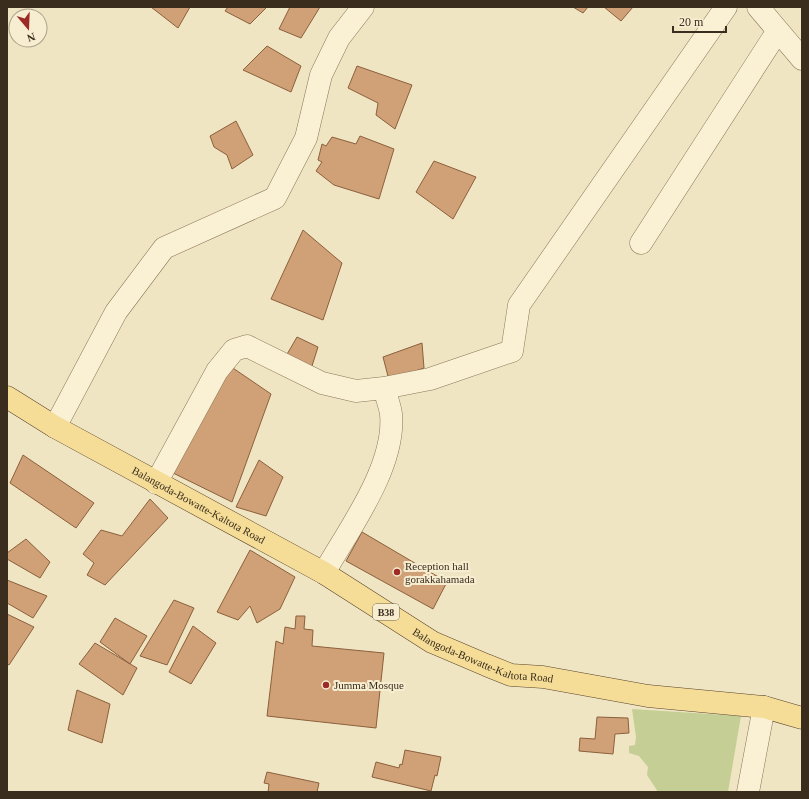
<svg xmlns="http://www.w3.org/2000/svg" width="809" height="799" viewBox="0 0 809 799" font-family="'Times New Roman',serif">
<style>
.green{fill:#c5cf95}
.building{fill:#d0a076;stroke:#8b603d}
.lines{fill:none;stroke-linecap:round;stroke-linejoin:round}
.minor-casing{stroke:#8b7658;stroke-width:23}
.major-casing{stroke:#58432d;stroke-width:23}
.minor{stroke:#faf1d5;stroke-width:22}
.major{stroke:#f5dd98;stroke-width:22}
.poi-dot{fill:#9d2b25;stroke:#f7eed2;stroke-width:1.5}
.labels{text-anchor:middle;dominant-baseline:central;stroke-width:4;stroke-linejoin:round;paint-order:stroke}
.shield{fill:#f7eed2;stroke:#736753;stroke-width:1}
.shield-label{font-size:10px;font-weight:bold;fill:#3a2d1d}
.street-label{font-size:11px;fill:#3a2d1d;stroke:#f7eed2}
.poi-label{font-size:11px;fill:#3a2d1d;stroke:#f7eed2;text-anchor:start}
</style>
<rect width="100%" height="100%" fill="#f0e5c2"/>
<!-- green -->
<path class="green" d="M632,709l109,7 -13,76h-70l-11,-17 1,-8 -9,-11 -10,-3v-7l6,-1 1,-8z"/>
<!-- building -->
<path class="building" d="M151,7h39l-12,21z
M228,7h39l-17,17 -25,-13z
M290,7h30l-19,31 -22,-9z
M573,7h15l-5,6z
M604,7h29l-12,14z
M267,46l34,20 -10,26 -48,-22z
M357,66l55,19 -17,44 -19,-14 2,-12 -30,-15z
M236,121l17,34 -21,14 -5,-14 -13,-8 -4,-11z
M360,136l34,13 -15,50 -45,-14 -18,-14 6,-9 -4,-2 4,-16 4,2 6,-9 24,7z
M434,161l42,16 -23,42 -37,-27z
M303,230l39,33 -19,57 -52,-21z
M297,337l21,10 -6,19 -26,-10z
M422,343l2,25 -35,12 -6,-23z
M227,364l44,30 -39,108 -63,-31z
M23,455l71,48 -18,25 -66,-45z
M259,460l24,17 -17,39 -30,-9z
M150,499l18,19 -63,67 -18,-10 7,-12 -11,-9 18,-24 21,6z
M362,532l85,50 -14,27 -87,-48z
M26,539l24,23 -10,16 -33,-19v-6z
M250,550l45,27 -15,32 -23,14 -7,-17 -12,14 -21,-8z
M7,580l40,16 -14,22 -26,-15z
M174,600l20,8 -27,57 -27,-9z
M7,614l27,13 -25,38 -2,-1z
M296,616h9l-1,13 9,1 -1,16 72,7 -8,75 -109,-12 9,-75 7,3 2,-17 10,2z
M115,618l32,18 -17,28 -30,-22z
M193,626l23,17 -25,41 -22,-12z
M95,643l42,25 -14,27 -44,-31z
M77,690l33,14 -8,39 -34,-13z
M597,717l31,1 1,15 -14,1 -2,20 -34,-3 1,-13 15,1z
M405,750l36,7 -4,19 -2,-1 -4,16 -59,-14 4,-15 23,6 1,-4 2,1z
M267,772l52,11 -2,9h-49l1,-8 -5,-1z"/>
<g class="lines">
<!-- minor casing -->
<g class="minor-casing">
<path id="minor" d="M758,7l44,52
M641,243l136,-211
M55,427l61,-115 48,-64 111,-50 31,-60 15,-63 18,-37 24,-31
M156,483l61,-112 17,-21 13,-4 75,37 34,8 28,-3 46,-9 82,-28 7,-46 207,-298
M324,573c25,-44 72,-107 67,-159 -1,-8 -5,-18 -7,-26
M748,792l16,-85"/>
</g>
<!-- major casing -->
<g class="major-casing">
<g id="major">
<path id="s1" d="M7,397l48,30 269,146 108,69 54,23 25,10 32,2 105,19 116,11 38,11"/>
</g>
</g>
<!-- minor -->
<use href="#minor" class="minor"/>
<!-- major -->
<use href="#major" class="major"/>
</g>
<!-- markers -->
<g class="poi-dot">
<circle cx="397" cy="572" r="4"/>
<circle cx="326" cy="685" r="4"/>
</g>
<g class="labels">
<!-- shield labels -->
<rect class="shield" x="373" y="604" width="26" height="16" rx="3"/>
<g class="shield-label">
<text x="386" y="612">B38</text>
</g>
<!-- street labels -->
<g class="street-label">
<text stroke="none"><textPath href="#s1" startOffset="220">Balangoda-Bowatte-Kaltota Road</textPath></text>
<text stroke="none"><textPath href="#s1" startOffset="544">Balangoda-Bowatte-Kaltota Road</textPath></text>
</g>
<!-- poi labels -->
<g class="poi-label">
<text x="405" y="566">Reception hall<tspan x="405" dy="13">gorakkahamada</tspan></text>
<text x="334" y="685">Jumma Mosque</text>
</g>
</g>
<!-- border -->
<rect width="809" height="799" fill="none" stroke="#3a2d1d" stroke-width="16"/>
<!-- north arrow -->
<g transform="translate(28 28) rotate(161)"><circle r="19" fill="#f7eed2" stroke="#aba18a"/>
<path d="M0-3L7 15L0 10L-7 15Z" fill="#9d2b25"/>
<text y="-6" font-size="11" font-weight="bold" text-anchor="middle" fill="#3a2d1d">N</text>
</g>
<!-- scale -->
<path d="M673 26v6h53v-6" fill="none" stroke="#3a2d1d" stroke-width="2"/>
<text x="679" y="26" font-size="12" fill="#3a2d1d" stroke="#f7eed2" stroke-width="3" paint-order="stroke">20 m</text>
</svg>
